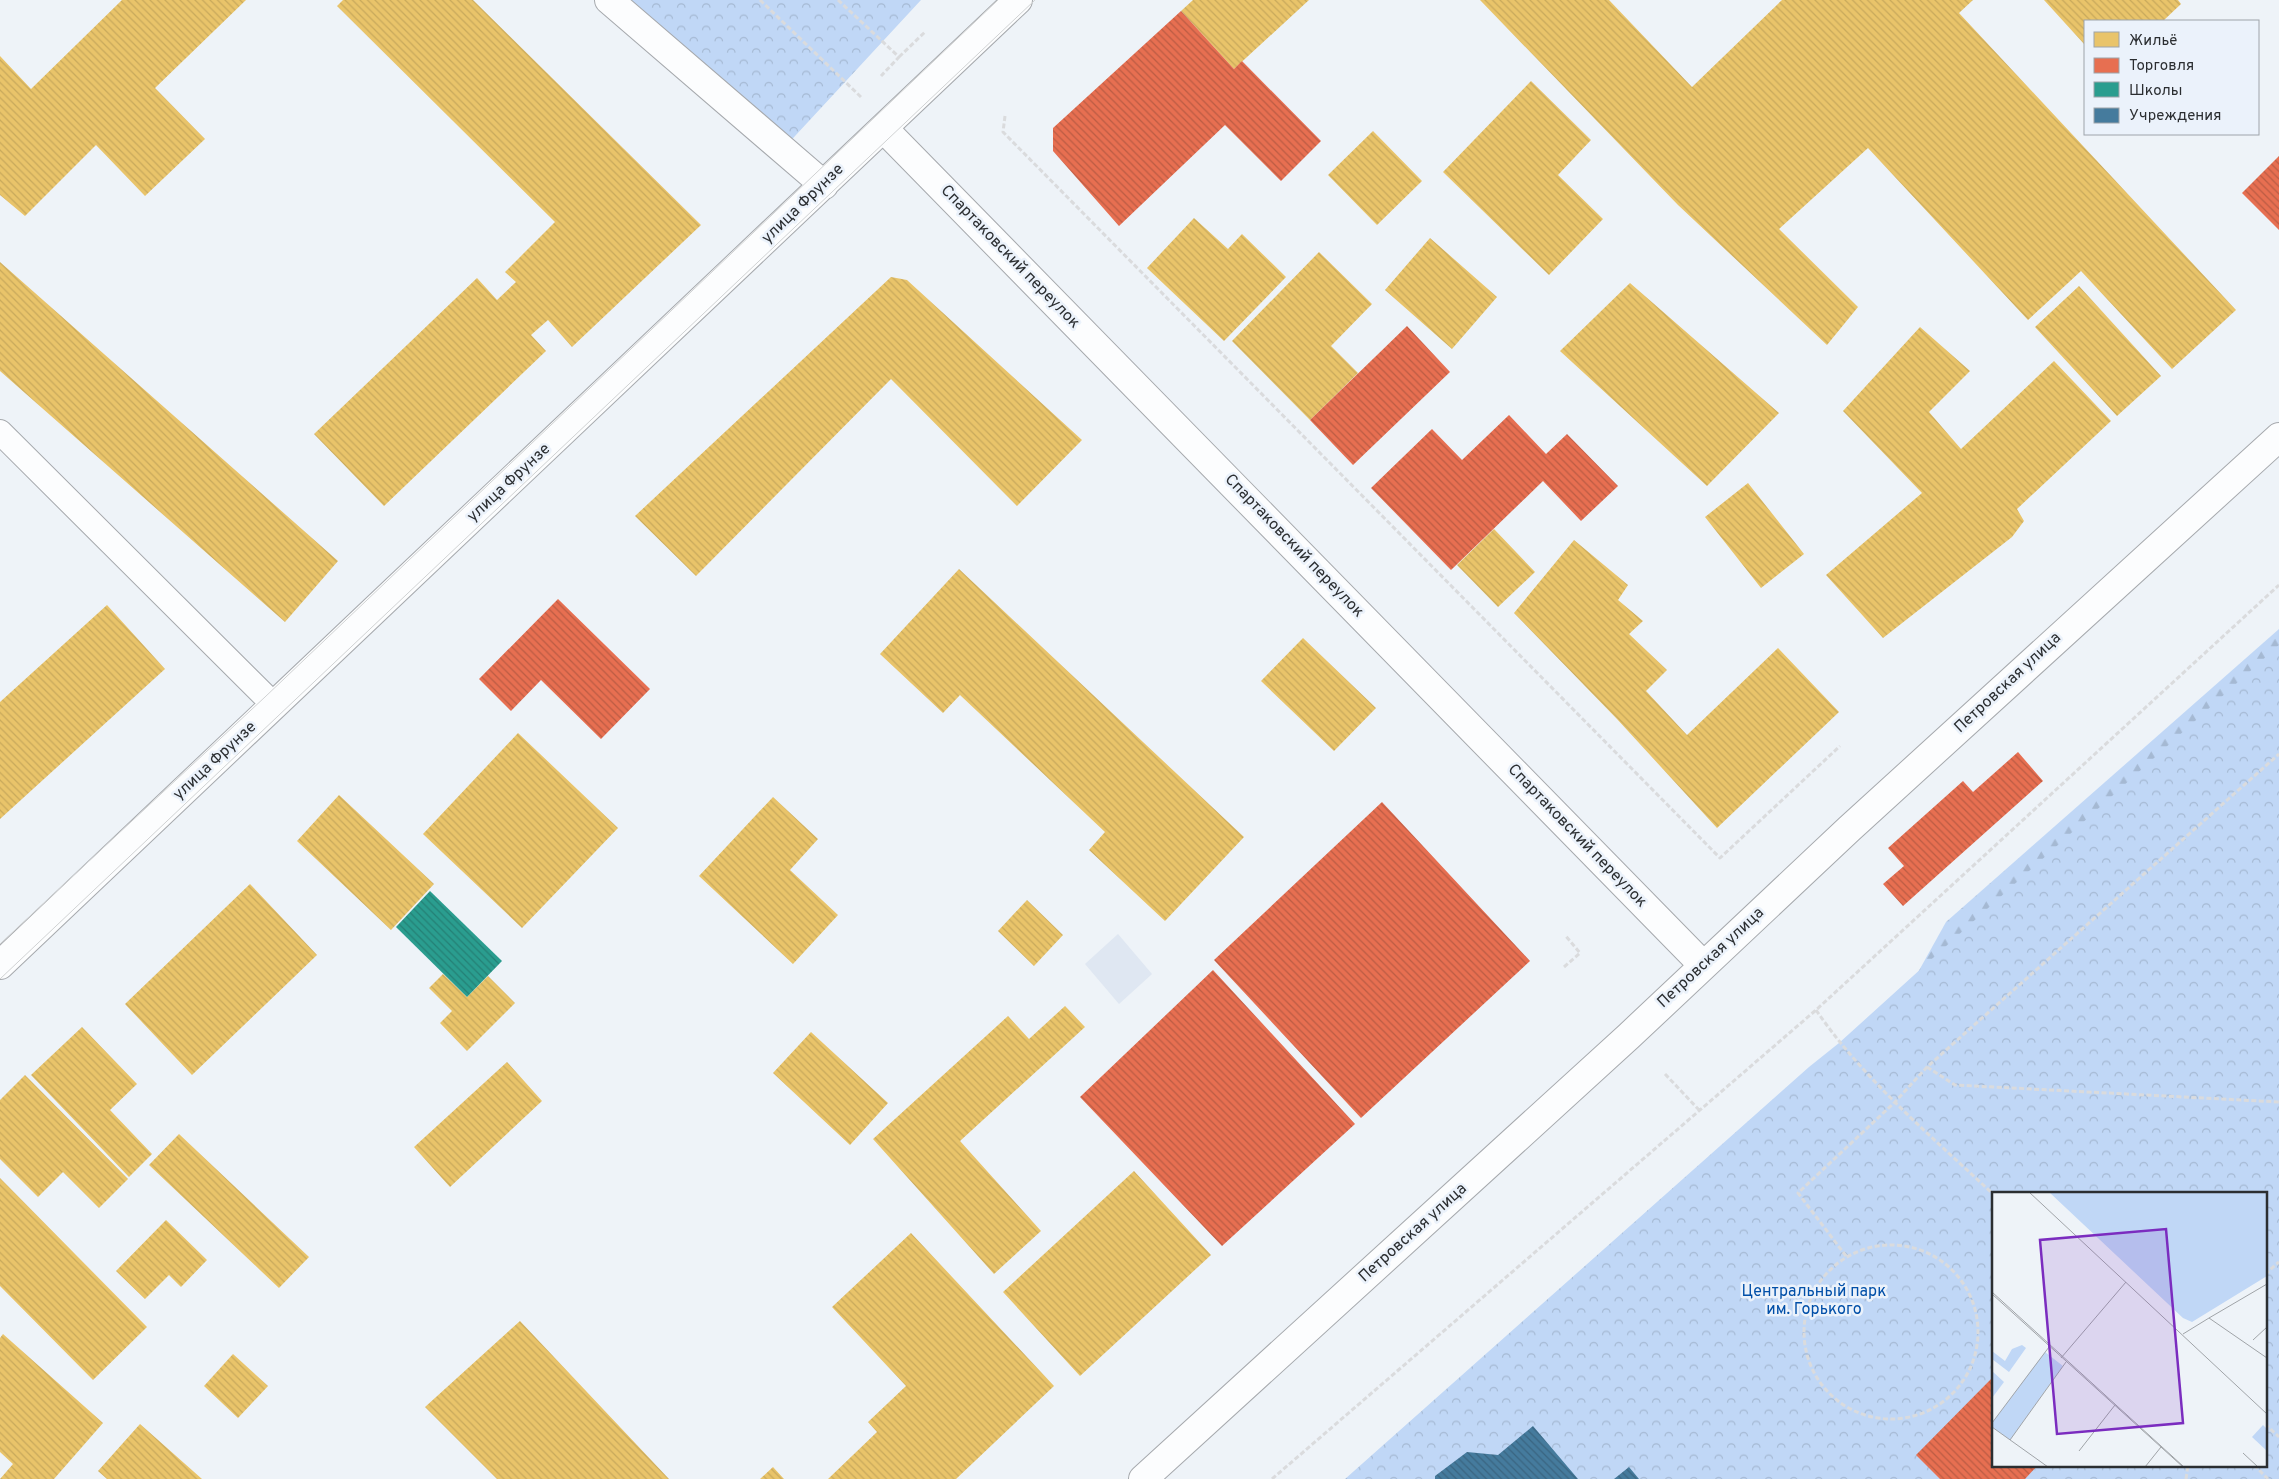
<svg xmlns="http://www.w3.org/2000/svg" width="2279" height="1479" viewBox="0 0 2279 1479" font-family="Overpass,sans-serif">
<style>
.built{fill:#dfe7f2}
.forest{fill:url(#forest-firs)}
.park{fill:url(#park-crowns);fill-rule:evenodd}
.homes{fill:url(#homes-back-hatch)}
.shops{fill:url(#shops-back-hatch)}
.schools{fill:url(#schools-back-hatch)}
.public{fill:url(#public-back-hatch)}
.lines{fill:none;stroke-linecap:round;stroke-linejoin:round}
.service-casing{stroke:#a6a9ad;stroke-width:26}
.minor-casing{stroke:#a6a9ad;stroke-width:30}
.secondary-casing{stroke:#a6a9ad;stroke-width:30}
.path{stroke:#dadbdd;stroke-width:3;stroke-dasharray:5 2.5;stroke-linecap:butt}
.service{stroke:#fcfdfe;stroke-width:24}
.minor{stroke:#fcfdfe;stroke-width:28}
.secondary{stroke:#fcfdfe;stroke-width:28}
.tram{stroke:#d0d2d3;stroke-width:1}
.labels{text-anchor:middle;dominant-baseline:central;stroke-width:5;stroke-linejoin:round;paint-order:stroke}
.street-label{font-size:16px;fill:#2b2e31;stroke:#ebf2fb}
.park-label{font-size:16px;fill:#014fa8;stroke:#ebf2fb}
.inset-road{fill:none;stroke:#a0a4a8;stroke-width:1}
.view{fill:#7b2cbf;fill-opacity:0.15;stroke:#7b2cbf;stroke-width:2.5}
.inset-edge{fill:none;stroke:#2b2e31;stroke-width:2.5}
</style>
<defs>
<pattern id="forest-firs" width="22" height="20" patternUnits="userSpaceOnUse" patternTransform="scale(1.25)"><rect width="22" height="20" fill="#c0d7f6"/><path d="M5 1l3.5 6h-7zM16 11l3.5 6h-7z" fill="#a5b9d3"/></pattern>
<pattern id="park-crowns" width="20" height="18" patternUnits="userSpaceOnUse" patternTransform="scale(1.25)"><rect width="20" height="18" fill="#c0d7f6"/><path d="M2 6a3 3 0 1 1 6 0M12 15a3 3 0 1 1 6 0" fill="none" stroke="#a5b9d3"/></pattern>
<pattern id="homes-back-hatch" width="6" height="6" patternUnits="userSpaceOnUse" patternTransform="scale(1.25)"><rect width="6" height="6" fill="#e9c46a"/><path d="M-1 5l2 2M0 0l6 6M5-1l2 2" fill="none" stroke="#c8a95c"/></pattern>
<pattern id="shops-back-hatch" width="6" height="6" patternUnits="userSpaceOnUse" patternTransform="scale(1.25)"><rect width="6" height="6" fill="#e76f51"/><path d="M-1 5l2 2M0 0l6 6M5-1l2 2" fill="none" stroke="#bb5c44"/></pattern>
<pattern id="schools-back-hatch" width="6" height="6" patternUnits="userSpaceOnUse" patternTransform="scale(1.25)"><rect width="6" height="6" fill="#2a9d8f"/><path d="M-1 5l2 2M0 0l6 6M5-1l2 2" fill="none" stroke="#248075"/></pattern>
<pattern id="public-back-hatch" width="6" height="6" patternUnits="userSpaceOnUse" patternTransform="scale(1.25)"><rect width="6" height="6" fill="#457b9d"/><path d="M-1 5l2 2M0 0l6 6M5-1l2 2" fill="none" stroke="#3a6581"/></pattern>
</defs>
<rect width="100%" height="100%" fill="#eef3f8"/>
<!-- built -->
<path class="built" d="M1118,934l34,40 -33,30 -34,-40z"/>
<!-- forest -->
<path class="forest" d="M2279,629v102l-407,324 74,-133z"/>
<!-- park -->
<path class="park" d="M609,0h312l-138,149z
M2279,645v834h-934l464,-412 30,-24zM1993,1193h272v272h-272z"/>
<!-- homes -->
<path class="homes" d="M122,0h124l-91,88 50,51 -60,57 -49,-51 -71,71 -25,-21v-139l31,33z
M343,0h130l228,225 -129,122 -24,-27 -17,15 15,16 -162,155 -70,-72 163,-156 20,22 19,-18 -11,-10 50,-50 -218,-216z
M1193,0h116l-75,69 -53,-58z
M1480,0h129l83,87 90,-87h191l-14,13 277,297 -64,59 -91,-98 -53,49 -160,-172 -89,81 79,78 -31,38 -149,-140z
M2044,0h134l3,4 -18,17h-78v24z
M1531,81l60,59 -33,35 45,44 -54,56 -106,-103z
M1373,131l49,50 -45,44 -49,-50z
M1194,218l34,31 14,-15 44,43 -62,64 -77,-73z
M1430,238l67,59 -45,52 -67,-59z
M1319,252l53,52 -41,42 27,27 -48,47 -78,-79z
M0,262l338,299 -53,61 -285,-251z
M891,277l16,3 175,160 -65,66 -126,-127 -195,197 -61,-60z
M1630,283l149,130 -72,73 -147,-135z
M2079,286l82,90 -44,40 -82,-89z
M1920,327l50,44 -41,41 32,37 93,-88 57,60 -94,88 7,12 -12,16 -129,101 -57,-63 96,-82 -79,-82z
M1748,483l56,71 -43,34 -56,-71z
M1494,529l41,43 -37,35 -41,-42z
M1574,540l54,45 -10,15 25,21 -14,13 38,36 -21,21 41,44 91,-87 61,64 -122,116 -100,-109 -103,-106z
M959,569l285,268 -79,84 -76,-71 16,-18 -145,-137 -17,18 -63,-59z
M107,605l58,64 -165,150v-117z
M1303,638l73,70 -42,43 -73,-70z
M518,733l100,95 -96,100 -99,-94z
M339,795l95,89 -43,46 -94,-89z
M773,797l45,42 -28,31 48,45 -45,49 -94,-88z
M250,884l67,71 -125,120 -67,-71z
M1027,900l36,35 -29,31 -36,-35z
M443,974l24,23 21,-21 27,27 -48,48 -27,-28 12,-12 -23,-23z
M1065,1006l20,21 -125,114 81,90 -47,43 -121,-135 135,-123 21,23z
M82,1027l55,57 -27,26 42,44 -23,23 -98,-102z
M811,1032l77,71 -38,42 -77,-72z
M507,1062l35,39 -92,86 -36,-40z
M25,1075l103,104 -29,29 -36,-36 -25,25 -38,-38v-59z
M179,1134l130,123 -30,31 -130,-123z
M1134,1171l77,84 -131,121 -77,-84z
M0,1178l147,149 -54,53 -93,-94z
M166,1220l41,40 -26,27 -12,-12 -24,24 -29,-28z
M911,1233l143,153 -98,93h-128l49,-47 -9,-10 38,-36 -74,-79z
M520,1321l149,158h-172l-72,-72z
M3,1334l100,89 -49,56h-54l13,-15 -13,-12v-114z
M233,1354l35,32 -30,32 -34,-32z
M140,1424l62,55h-95l-9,-8z
M773,1467l11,12h-24z"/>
<!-- shops -->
<path class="shops" d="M1181,11l53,58 8,-8 79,80 -40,40 -56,-56 -106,101 -66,-75v-23z
M2279,156v74l-37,-37z
M1407,326l43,46 -97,93 -43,-45z
M1509,415l37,39 21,-20 51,52 -37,35 -38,-40 -92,89 -80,-82 61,-59 30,31z
M558,599l92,90 -49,50 -60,-59 -30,31 -32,-32z
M2018,752l25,29 -140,125 -20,-22 21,-18 -16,-18 75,-67 10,11z
M1382,802l148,159 -169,157 -147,-158z
M1213,970l142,154 -133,122 -142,-149z
M1993,1377v88h45l-13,14h-85l-24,-24z"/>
<!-- schools -->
<path class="schools" d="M430,891l72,70 -35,36 -71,-70z"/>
<!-- public -->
<path class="public" d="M1533,1426l45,53h-143v-3l32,-24 31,3z
M1629,1467l10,12h-25z"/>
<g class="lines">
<!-- service casing -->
<g class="service-casing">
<path id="service" d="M0,432l274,273"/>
</g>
<!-- minor casing -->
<g class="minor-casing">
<path id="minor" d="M609,0l215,185
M883,128l820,837
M0,965l1018,-965"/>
</g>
<!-- secondary casing -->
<g class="secondary-casing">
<path id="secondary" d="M1143,1479l486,-443 220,-207 430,-392"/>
</g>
<!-- path -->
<path class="path" d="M760,0l101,97
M838,0l61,57 -18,19
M899,57l27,-26
M1005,116l-2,16 717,726 120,-112
M1564,967l16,-14 -15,-18
M1816,1010c48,70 115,126 177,184
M1927,1067l28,18 324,17
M1665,1074l36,38
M1804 1332a87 87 0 1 1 174 0a87 87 0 1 1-174 0Z
M1846,1256l-48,-63 97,-91 32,-35 352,-313
M2265,1274l14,-12
M2265,1424l14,13
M2254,1465l14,14
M1272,1479l544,-469 463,-425
M2186,1479l2,-14"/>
<!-- service -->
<use href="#service" class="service"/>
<!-- minor -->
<use href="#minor" class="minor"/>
<!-- secondary -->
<use href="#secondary" class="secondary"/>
<!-- tram -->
<path class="tram" d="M0,944l265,-247 733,-697
M0,979l1035,-979"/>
</g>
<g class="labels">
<!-- street labels -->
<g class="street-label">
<text transform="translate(803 204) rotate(-44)">улица Фрунзе</text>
<text transform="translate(1010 257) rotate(46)">Спартаковский переулок</text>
<text transform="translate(509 483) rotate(-43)">улица Фрунзе</text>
<text transform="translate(1294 546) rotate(46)">Спартаковский переулок</text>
<text transform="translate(2008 683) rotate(-43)">Петровская улица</text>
<text transform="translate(215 761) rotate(-43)">улица Фрунзе</text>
<text transform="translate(1577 836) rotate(46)">Спартаковский переулок</text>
<text transform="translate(1711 958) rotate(-43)">Петровская улица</text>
<text transform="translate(1413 1233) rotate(-42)">Петровская улица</text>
</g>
<!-- park labels -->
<g class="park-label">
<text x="1814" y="1292">Центральный парк<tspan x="1814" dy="18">им. Горького</tspan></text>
</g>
</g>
<!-- overview -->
<g transform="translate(1992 1192)">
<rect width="275" height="275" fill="#eef3f8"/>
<path d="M271,233l4,4v22l-15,-14z" fill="#c0d7f6"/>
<path d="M30,153l4,3 -17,24 -17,-13v-8l13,10 7,-12zM0,179l12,11 -12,16z" fill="#c0d7f6"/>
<path d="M57,0h218v84l-75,46 -9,-4zM53,160l18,14 -53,74 -18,-13v-4z" fill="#c0d7f6"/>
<path class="inset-road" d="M37,0l238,222M0,100l192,175M0,102l191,173M217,126l58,-34M191,142l26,-16 58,40M261,148l14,-13M69,166l65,-76M0,231l57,-76M0,235l56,40M18,248l56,-78M87,259l36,-46M251,261l15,14M153,275l16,-20"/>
<path class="view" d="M174,37l17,194 -126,11 -17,-194z"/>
<rect width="275" height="275" class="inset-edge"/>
</g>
<!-- legend -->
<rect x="2084" y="20" width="175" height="115" fill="#ebf2fb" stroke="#9ea4aa"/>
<rect x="2094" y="32" width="25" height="15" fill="#e9c46a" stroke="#9ea4aa"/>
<text x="2129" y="45" font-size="15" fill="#2b2e31">Жильё</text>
<rect x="2094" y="58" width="25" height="15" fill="#e76f51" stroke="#9ea4aa"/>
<text x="2129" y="70" font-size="15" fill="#2b2e31">Торговля</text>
<rect x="2094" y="82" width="25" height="15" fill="#2a9d8f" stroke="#9ea4aa"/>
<text x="2129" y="95" font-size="15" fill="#2b2e31">Школы</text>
<rect x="2094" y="108" width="25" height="15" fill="#457b9d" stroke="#9ea4aa"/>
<text x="2129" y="120" font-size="15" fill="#2b2e31">Учреждения</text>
</svg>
